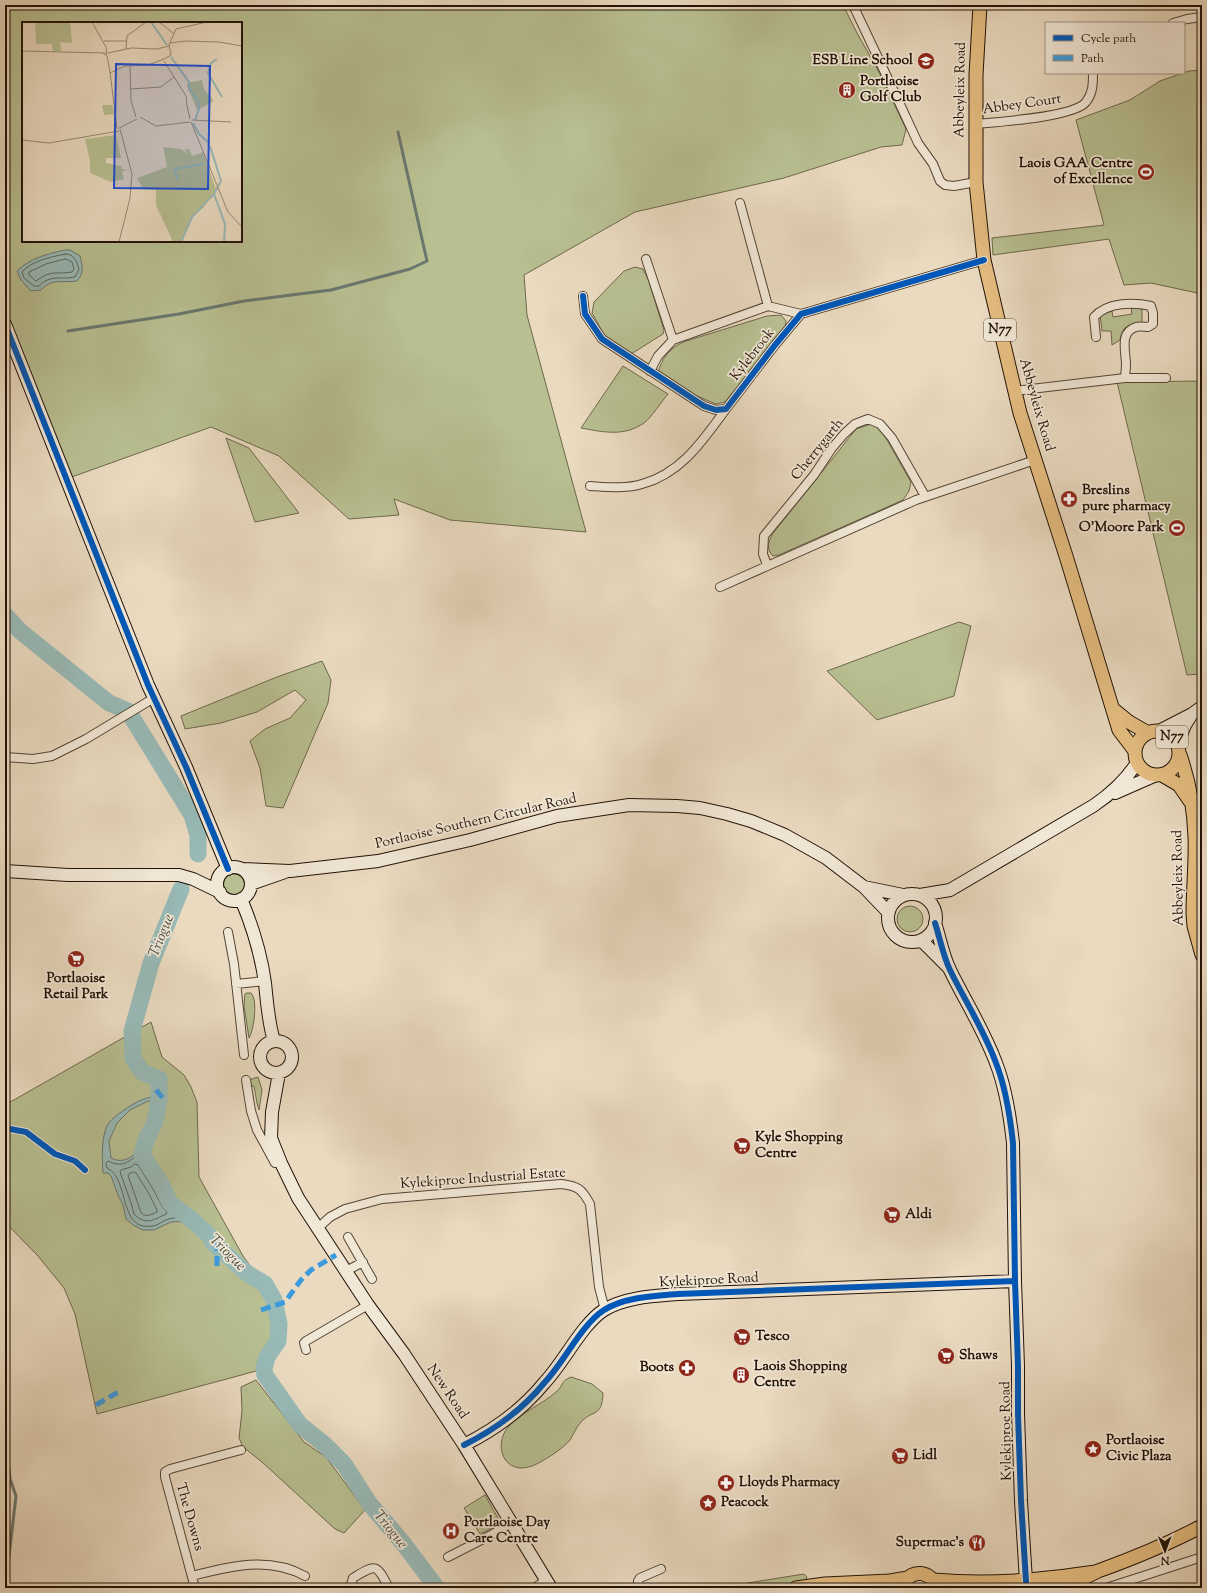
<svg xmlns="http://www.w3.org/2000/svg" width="1207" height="1593" viewBox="0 0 1207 1593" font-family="'Sorts Mill Goudy',serif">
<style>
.green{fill:#b8bf91;stroke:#6d684c;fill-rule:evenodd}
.water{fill:#98bab7;stroke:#697770;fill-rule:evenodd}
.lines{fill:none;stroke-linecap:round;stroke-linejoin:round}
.shore{stroke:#5d665e;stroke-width:1}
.stream{stroke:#697770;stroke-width:3}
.river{stroke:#98bab7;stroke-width:17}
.street-casing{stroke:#544434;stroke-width:10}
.secondary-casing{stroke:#221206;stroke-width:14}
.primary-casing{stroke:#221206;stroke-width:15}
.street{stroke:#f1e7d6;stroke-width:8}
.secondary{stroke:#f1e7d6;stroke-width:12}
.primary{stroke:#e5bd80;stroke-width:13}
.quiet{stroke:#3c9add;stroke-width:5;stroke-dasharray:10 5;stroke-linecap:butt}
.cycleway-casing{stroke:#f1e7d6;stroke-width:8}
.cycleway{stroke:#0057b8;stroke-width:6}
.labels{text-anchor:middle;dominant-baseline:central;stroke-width:3.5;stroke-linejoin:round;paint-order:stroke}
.shield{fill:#f1e7d6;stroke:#605244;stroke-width:1}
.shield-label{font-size:13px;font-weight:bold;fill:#221206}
.poi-label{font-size:14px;font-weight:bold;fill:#221206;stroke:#f1e7d6;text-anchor:start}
.street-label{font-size:14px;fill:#221206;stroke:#f1e7d6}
.water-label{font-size:15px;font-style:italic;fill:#4b4d44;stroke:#f1e7d6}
.inset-river{fill:none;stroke:#98bab7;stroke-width:2}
.inset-road{fill:none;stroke:#9a8a76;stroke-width:1}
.view{fill:#1d4ed8;fill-opacity:0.15;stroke:#1d4ed8;stroke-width:2}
.inset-edge{fill:none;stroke:#221206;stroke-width:2}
</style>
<rect width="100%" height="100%" fill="#eadac0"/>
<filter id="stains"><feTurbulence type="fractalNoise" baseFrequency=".005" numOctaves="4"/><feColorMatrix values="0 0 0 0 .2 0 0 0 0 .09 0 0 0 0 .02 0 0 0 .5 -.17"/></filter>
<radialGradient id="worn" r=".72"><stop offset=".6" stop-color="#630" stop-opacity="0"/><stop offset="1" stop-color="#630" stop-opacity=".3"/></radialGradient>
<!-- green -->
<path class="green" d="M5,5h838l14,28 22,39 27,57 -4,16 -21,2 -97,31 -149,34 -111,63 3,40 59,217 -136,-12 -56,-21 5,16 -50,4 -70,-63 -68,-29 -142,51 -64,-165zM23,23h218v218h-218z
M1202,70v224l-51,-11 -27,2 -15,-46 -116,16 -1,-17 112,-13 -28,-105 54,-20 30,-19 29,-10z
M635,267l8,2 5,10 16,51 -1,4 -32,20 -26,-18 -13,-23 2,-11 30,-31z
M1131,307l11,2v14c-13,1 -20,3 -22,17l-8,5 -1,-14h-9l-2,-16 12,-4 1,6 19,-3z
M781,315l5,6 -1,7 -60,74 -9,2 -24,-10 -34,-22c5,-15 11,-23 25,-30l84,-26z
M623,366l45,28c-7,8 -16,23 -24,29 -20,14 -41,9 -63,5z
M1202,381v293l-15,1 -70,-293z
M871,424l8,4 4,5 28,49 -2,9 -6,9 -124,55 -6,1c-8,-8 -4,-16 1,-24l82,-103z
M226,438l23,10 50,65 -44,9z
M959,622l12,4 -17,70 -77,24 -50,-49z
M322,661l9,19 -3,23 -45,105 -17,-2 -6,-38 -10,-27 15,-12 25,-11 16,-18 -11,-10 -38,22 -36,11 -36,6 -4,-13 96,-39z
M223 885a11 11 0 1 1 22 0a11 11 0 1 1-22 0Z
M897 919a13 13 0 1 1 26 0a13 13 0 1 1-26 0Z
M247,993h4c7,7 3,37 -2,45l-5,-33 1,-11z
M151,1022l11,35 22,18 7,12 6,15 2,75 44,79 14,19 10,7 10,18 8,28 -5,18 -9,21 -174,47 -22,-100 -11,-26 -26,-32 -33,-34v-117z
M258,1077l4,13 -3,20 -2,-7 -3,-17h-4l-1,-6z
M571,1377l21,7 11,9c-1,25 -10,16 -22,29 -5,5 -7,12 -11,18 -6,8 -29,23 -38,26 -28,10 -40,-21 -23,-40 13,-14 34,-22 47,-34 8,-6 3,-10 15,-15z
M256,1380l48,62 22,15 39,53 -21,23 -9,-4 -73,-67 -19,-15 -4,-9 3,-27 -1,-24z
M485,1495l14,25 -3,6 -16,8 -16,-26z
M804,1574l3,3 -1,3c-21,10 -48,8 -71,8v-3z"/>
<!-- water -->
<path class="water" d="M65,250h5l10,6c2,10 5,16 -3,25 -15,2 -25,-3 -36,9l-10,1 -10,-11 -4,-9c13,-13 31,-17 48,-21z
M153,1097l6,3 -4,22 -9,18 -4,15 19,29 9,19 23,18 -22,1 -17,8h-11l-10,-5 -7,-6 -3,-14 -5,-10 -7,-19 -3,-3h-5c-1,-13 -2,-37 5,-49 4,-6 13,-12 19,-16 8,-5 16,-10 26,-11zM148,1101h5l3,3c-3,19 -18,68 -45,54l-2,-17 8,-18 13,-13z"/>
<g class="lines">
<!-- shore -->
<path class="shore" d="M65,254c10,0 11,7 14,15l-4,8c-15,3 -24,-3 -36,9h-5l-10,-8 -2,-6c9,-11 29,-15 43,-18z
M66,259l6,3 2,7 -2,3c-18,3 -19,-3 -36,9l-7,-6v-3l17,-8z
M136,1156l3,1 19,29 9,19 12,9 -1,3c-3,1 -6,1 -9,2 -6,1 -11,7 -17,7 -34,6 -22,-48 -45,-58l-1,-5 2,-2c12,6 19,3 28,-5z
M135,1164l3,1 15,24 10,19 4,4 -1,2c-13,6 -20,12 -32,0l-3,-11 -11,-31 1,-2 10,-3z
M134,1172l2,1 12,19 9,18v2c-16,8 -16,1 -20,-11 -3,-9 -6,-17 -9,-25l1,-2z"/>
<!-- stream -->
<path class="stream" d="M68,331l111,-17 65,-13 87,-11 79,-21 17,-8 -29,-129
M5,1451l4,16 1,12 6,17 -7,60 -4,7"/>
<!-- river -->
<path class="river" d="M6,616l14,15 89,72 19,8 64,104 6,20v19
M181,889l-30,74 -19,68 1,27 9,14 17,7v21l-4,22 -9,18 -4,15 19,29 9,19 23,18 17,15 3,7 35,31 17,10 9,16 5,24 -1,17 -11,16 -3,11 1,7 35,50 24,19 20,20 25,39 34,40 34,45"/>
<!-- street casing -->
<g class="street-casing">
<path id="street" d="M853,5l45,95 20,43 15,21 7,17 5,4 9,1 22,-4
M1173,23l14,-4 15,-2
M976,124c21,-2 99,-7 110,-22 7,-9 7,-18 7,-29
M740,203l28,103
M646,259l27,81
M583,296l2,18 17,25 102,67 12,4 10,-1 49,-64 26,-31 183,-54
M1096,337l-2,-20c13,-15 39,-15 57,-11l2,7v11l-5,3c-3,0 -8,-1 -12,0 -17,5 -10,25 -10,38 0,4 -1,9 -1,13
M650,371l8,-15 15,-16 95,-34 33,8
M1014,391l111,-13h41
M590,486c17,1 36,3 52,-2 40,-11 61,-44 84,-75
M767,565l-4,-11 1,-18 50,-61 18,-27 12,-14 11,-10 13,-5 12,5 12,14 33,58
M720,587l196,-87 119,-40
M5,757l28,2 19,-3 34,-17 68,-41
M228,932l6,32 10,91
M236,984l29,-3
M246,1080l5,31 6,19 18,33h6
M318,1228l12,-11 15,-8 37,-10 179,-15c17,2 21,5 29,20l9,83 6,23
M348,1237l24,42
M346,1271l17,-9
M306,1350l-2,-7 2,-2 62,-36
M448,1557l45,-23 18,-11
M192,1576c38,-10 77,-20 113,0
M195,1588l-30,-111v-5l5,-3 71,-19
M350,1588l3,-10c23,-14 23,-15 36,10
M534,1588l13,-8
M639,1588l-1,-7 2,-3 21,-9
M1106,1588l96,-31"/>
</g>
<!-- secondary casing -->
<g class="secondary-casing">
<path id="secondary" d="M5,324l143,361 38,82 42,102
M1159,731l33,-17 10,-7
M1178,743l7,-18 7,-11
M1115,793l41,-18
M217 884a17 17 0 1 1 34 0a17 17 0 1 1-34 0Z
M242,869l48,2 88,-10 92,-21 87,-24 72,-11 48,1 23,2 27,6 24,7 34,14 41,23 38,29 24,25
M5,871l63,4h111l14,4 27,13
M251,884l34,-12
M864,887l39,8
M888 918a24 24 0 1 1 48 0a24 24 0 1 1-48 0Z
M920,895l30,-5 143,-84c18,-12 32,-25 44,-43
M241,899c11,26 20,55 24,84 2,19 3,38 9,58
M935,923c5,15 8,33 15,47 15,31 34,60 46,93 10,25 14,53 17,80l2,138 3,85v48l3,87 5,80
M921,940l27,27
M260 1057a16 16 0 1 1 32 0a16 16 0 1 1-32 0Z
M279,1073l-7,39 -1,26 10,25 17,35 70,107 36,49 60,91 87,143
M464,1445c30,-15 60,-37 81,-63 19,-20 37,-58 59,-72 21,-13 50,-14 74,-16l337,-13"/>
</g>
<!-- primary casing -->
<g class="primary-casing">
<path id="primary" d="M980,5l-4,70v107l8,78 36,153 46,143 53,174 16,21
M1113,709l16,13 19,11
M1135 753a22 22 0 1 1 44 0a22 22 0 1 1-44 0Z
M1180,755c9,26 14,54 15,82 1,25 -2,51 -2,77l1,12 8,29
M1162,775l17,10 11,16
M934,1580c57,5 106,0 162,-8
M904,1584c7,-16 27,-13 33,3
M796,1588l29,-4 65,-3 18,-3
M1059,1588c14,-3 26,-11 39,-17 36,-13 70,-27 104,-45"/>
</g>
<!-- street -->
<use href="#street" class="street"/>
<!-- secondary -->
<use href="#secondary" class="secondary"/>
<!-- primary -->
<use href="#primary" class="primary"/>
<!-- quiet -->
<path class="quiet" d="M156,1090l7,8
M217,1266v-25
M261,1310l24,-8 16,-22 10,-10 25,-15
M96,1405l22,-13"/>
<!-- cycleway casing -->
<g class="cycleway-casing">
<path id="cycleway" d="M583,296l2,18 17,25 102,67 12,4 10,-1 49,-64 26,-31 183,-54
M5,324l143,361 38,82 42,102
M935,923c5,15 8,33 15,47 15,31 34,60 46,93 10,25 14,53 17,80l2,138 3,85v48l3,87 5,80
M5,1128l21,4 29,22 20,7 10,9
M464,1445c30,-15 60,-37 81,-63 19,-20 37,-58 59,-72 21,-13 50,-14 74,-16l337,-13"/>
</g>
<!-- cycleway -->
<use href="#cycleway" class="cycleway"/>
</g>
<!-- icons -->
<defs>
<g id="university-disc" transform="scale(0.9)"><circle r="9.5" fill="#8f2418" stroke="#f1e7d6"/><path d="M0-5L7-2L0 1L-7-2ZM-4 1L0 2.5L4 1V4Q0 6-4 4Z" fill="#fff"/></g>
<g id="building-disc" transform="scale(0.9)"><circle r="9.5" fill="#8f2418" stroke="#f1e7d6"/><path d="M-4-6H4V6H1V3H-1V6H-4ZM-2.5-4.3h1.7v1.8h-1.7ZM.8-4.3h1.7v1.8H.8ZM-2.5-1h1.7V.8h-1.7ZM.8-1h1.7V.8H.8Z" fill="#fff"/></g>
<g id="stadium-disc" transform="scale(0.9)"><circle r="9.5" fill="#8f2418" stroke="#f1e7d6"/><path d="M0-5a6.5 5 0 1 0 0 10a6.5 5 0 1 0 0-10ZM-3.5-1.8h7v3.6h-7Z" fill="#fff"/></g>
<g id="pharmacy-disc" transform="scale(0.9)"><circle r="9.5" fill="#8f2418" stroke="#f1e7d6"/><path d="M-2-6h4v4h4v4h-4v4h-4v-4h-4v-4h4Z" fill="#fff"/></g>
<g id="supermarket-disc" transform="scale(0.9)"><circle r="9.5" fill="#8f2418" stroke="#f1e7d6"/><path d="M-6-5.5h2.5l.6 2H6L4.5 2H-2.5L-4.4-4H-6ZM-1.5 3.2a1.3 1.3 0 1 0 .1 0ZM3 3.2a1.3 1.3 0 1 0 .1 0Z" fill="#fff"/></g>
<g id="sight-disc" transform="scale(0.9)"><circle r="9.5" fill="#8f2418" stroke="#f1e7d6"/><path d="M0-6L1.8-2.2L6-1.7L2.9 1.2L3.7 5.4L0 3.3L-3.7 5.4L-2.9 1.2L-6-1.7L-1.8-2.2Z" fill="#fff"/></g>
<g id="hospital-disc" transform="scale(0.9)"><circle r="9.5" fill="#8f2418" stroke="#f1e7d6"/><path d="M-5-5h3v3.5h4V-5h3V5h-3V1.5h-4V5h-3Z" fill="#fff"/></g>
<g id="restaurant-disc" transform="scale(0.9)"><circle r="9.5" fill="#8f2418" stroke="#f1e7d6"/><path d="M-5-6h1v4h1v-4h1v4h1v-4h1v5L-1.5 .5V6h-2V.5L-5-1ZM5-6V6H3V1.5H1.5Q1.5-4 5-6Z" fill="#fff"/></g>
</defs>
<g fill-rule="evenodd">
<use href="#university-disc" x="926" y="61"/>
<use href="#building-disc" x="847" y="90"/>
<use href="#stadium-disc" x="1146" y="172"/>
<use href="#pharmacy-disc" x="1069" y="499"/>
<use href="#stadium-disc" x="1177" y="528"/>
<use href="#supermarket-disc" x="76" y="959"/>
<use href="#supermarket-disc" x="742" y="1146"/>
<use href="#supermarket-disc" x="892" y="1215"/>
<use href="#supermarket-disc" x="742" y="1337"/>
<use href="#supermarket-disc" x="946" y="1356"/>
<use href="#pharmacy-disc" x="687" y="1368"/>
<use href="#building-disc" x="741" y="1375"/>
<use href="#sight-disc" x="1093" y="1449"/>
<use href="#supermarket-disc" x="900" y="1456"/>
<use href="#pharmacy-disc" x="726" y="1483"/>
<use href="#sight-disc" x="708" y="1503"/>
<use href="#hospital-disc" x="451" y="1531"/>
<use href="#restaurant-disc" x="977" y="1543"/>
</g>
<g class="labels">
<!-- shield labels -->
<g class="shield">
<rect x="984" y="319" width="32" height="22" rx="3"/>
<rect x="1156" y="726" width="32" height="22" rx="3"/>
</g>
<g class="shield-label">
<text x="1000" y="330">N77</text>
<text x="1172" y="737">N77</text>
</g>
<!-- poi labels -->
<g class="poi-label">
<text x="913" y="61" text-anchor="end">ESB Line School</text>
<text x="860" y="82">Portlaoise<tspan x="860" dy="16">Golf Club</tspan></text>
<text x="1133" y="164" text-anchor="end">Laois GAA Centre<tspan x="1133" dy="16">of Excellence</tspan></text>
<text x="1082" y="491">Breslins<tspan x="1082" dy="16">pure pharmacy</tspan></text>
<text x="1164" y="528" text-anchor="end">O'Moore Park</text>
<text x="76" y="979" text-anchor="middle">Portlaoise<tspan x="76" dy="16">Retail Park</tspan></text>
<text x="755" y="1138">Kyle Shopping<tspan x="755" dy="16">Centre</tspan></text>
<text x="905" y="1215">Aldi</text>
<text x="755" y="1337">Tesco</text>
<text x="959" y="1356">Shaws</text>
<text x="754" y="1367">Laois Shopping<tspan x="754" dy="16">Centre</tspan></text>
<text x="674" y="1368" text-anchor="end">Boots</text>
<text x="1106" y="1441">Portlaoise<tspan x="1106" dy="16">Civic Plaza</tspan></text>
<text x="913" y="1456">Lidl</text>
<text x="739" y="1483">Lloyds Pharmacy</text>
<text x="721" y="1503">Peacock</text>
<text x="464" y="1523">Portlaoise Day<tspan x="464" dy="16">Care Centre</tspan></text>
<text x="964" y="1543" text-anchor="end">Supermac's</text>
</g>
<!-- street labels -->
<g class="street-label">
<text transform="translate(961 90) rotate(-89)">Abbeyleix Road</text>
<text transform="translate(1022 105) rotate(-8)">Abbey Court</text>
<text transform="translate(753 355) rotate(-52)">Kylebrook</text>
<text transform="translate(1036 405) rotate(74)">Abbeyleix Road</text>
<text transform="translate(818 450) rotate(-51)">Cherrygarth</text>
<text transform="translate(476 822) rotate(-13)">Portlaoise Southern Circular Road</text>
<text transform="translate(1179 878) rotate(-91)">Abbeyleix Road</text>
<text transform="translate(483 1179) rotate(-4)">Kylekiproe Industrial Estate</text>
<text transform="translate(709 1281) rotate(-3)">Kylekiproe Road</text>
<text transform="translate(447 1392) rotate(56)">New Road</text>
<text transform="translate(1007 1431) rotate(-91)">Kylekiproe Road</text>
<text transform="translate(189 1517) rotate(74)">The Downs</text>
</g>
<!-- water labels -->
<g class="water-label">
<text transform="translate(162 936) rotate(-68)">Triogue</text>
<text transform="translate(227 1253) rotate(45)">Triogue</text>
<text transform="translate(390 1530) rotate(51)">Triogue</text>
</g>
</g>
<!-- overview -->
<g transform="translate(22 22)">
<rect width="220" height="220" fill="#eadac0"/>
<path d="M13,0h35l2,21 -12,-1 1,9h-8l-1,-7h-16zM180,58l2,9 10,12 -17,9 -10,-24 1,-3zM80,83h10l3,9 -11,1zM94,113l5,23h-15v5l15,3 1,3 9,1 -9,1 2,8 -13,3 -21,-9v-12l-5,-22zM141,125l18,2 7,5 -3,-5h4l3,7 11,-4 13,37 -12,18 -12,10 -12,25h-7l-17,-37v-15l-13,-1 -6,-11 30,-11z" fill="#b8bf91"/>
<path class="inset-river" d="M129,0l16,23M149,35l18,25v7l9,11 1,9 -4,11M195,37l-6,4 -3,10 14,24M171,101l6,11 9,8M155,157l-2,-10 28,-5M192,172l11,30 -1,18M159,220l11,-25 22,-23 7,-13 -11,-35"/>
<path class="inset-road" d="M70,0l14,25 1,8M137,0l14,11M82,19h22M148,21l15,-2 34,1 23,4M104,27l1,-13 19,-14M0,29l84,2M81,31l4,3 3,16 7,57M86,31l23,-5 26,1 12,-3M142,39l22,35 1,10M108,43l1,36 5,16M103,44l23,-1 16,-6 7,-4 -2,-10 7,-16 31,-7M88,51l17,-8M109,67l30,-2 13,-10M166,86l-1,-2 3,13M118,95l16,9 34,-4M170,98l39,2M169,100l37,90 14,15M97,106l18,-9M0,118l27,3 70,-12M97,220l11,-44 2,-24 -12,-45"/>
<path class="view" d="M94,42l94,2 -2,123 -94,-1z"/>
<rect width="220" height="220" class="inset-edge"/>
</g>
<!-- margin -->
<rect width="1207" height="1593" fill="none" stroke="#eadac0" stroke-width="20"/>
<rect x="6" y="6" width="1195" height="1581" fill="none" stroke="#221206" stroke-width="2"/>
<rect x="10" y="10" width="1187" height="1573" fill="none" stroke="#221206"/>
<!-- legend -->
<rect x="1045" y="22" width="140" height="52" fill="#f1e7d6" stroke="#9e9283"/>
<rect x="1053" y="35" width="20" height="6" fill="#0057b8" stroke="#9e9283"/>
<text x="1081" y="42" font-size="12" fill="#221206">Cycle path</text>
<rect x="1053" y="55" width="20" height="6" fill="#3c9add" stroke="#9e9283"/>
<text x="1081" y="62" font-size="12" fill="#221206">Path</text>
<!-- north arrow -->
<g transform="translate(1165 1551) rotate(179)" stroke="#f1e7d6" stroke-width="3" paint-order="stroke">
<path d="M0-3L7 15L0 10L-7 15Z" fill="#221206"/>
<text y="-6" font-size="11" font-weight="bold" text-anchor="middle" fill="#221206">N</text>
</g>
<rect width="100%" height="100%" filter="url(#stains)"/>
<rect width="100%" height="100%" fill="url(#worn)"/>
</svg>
